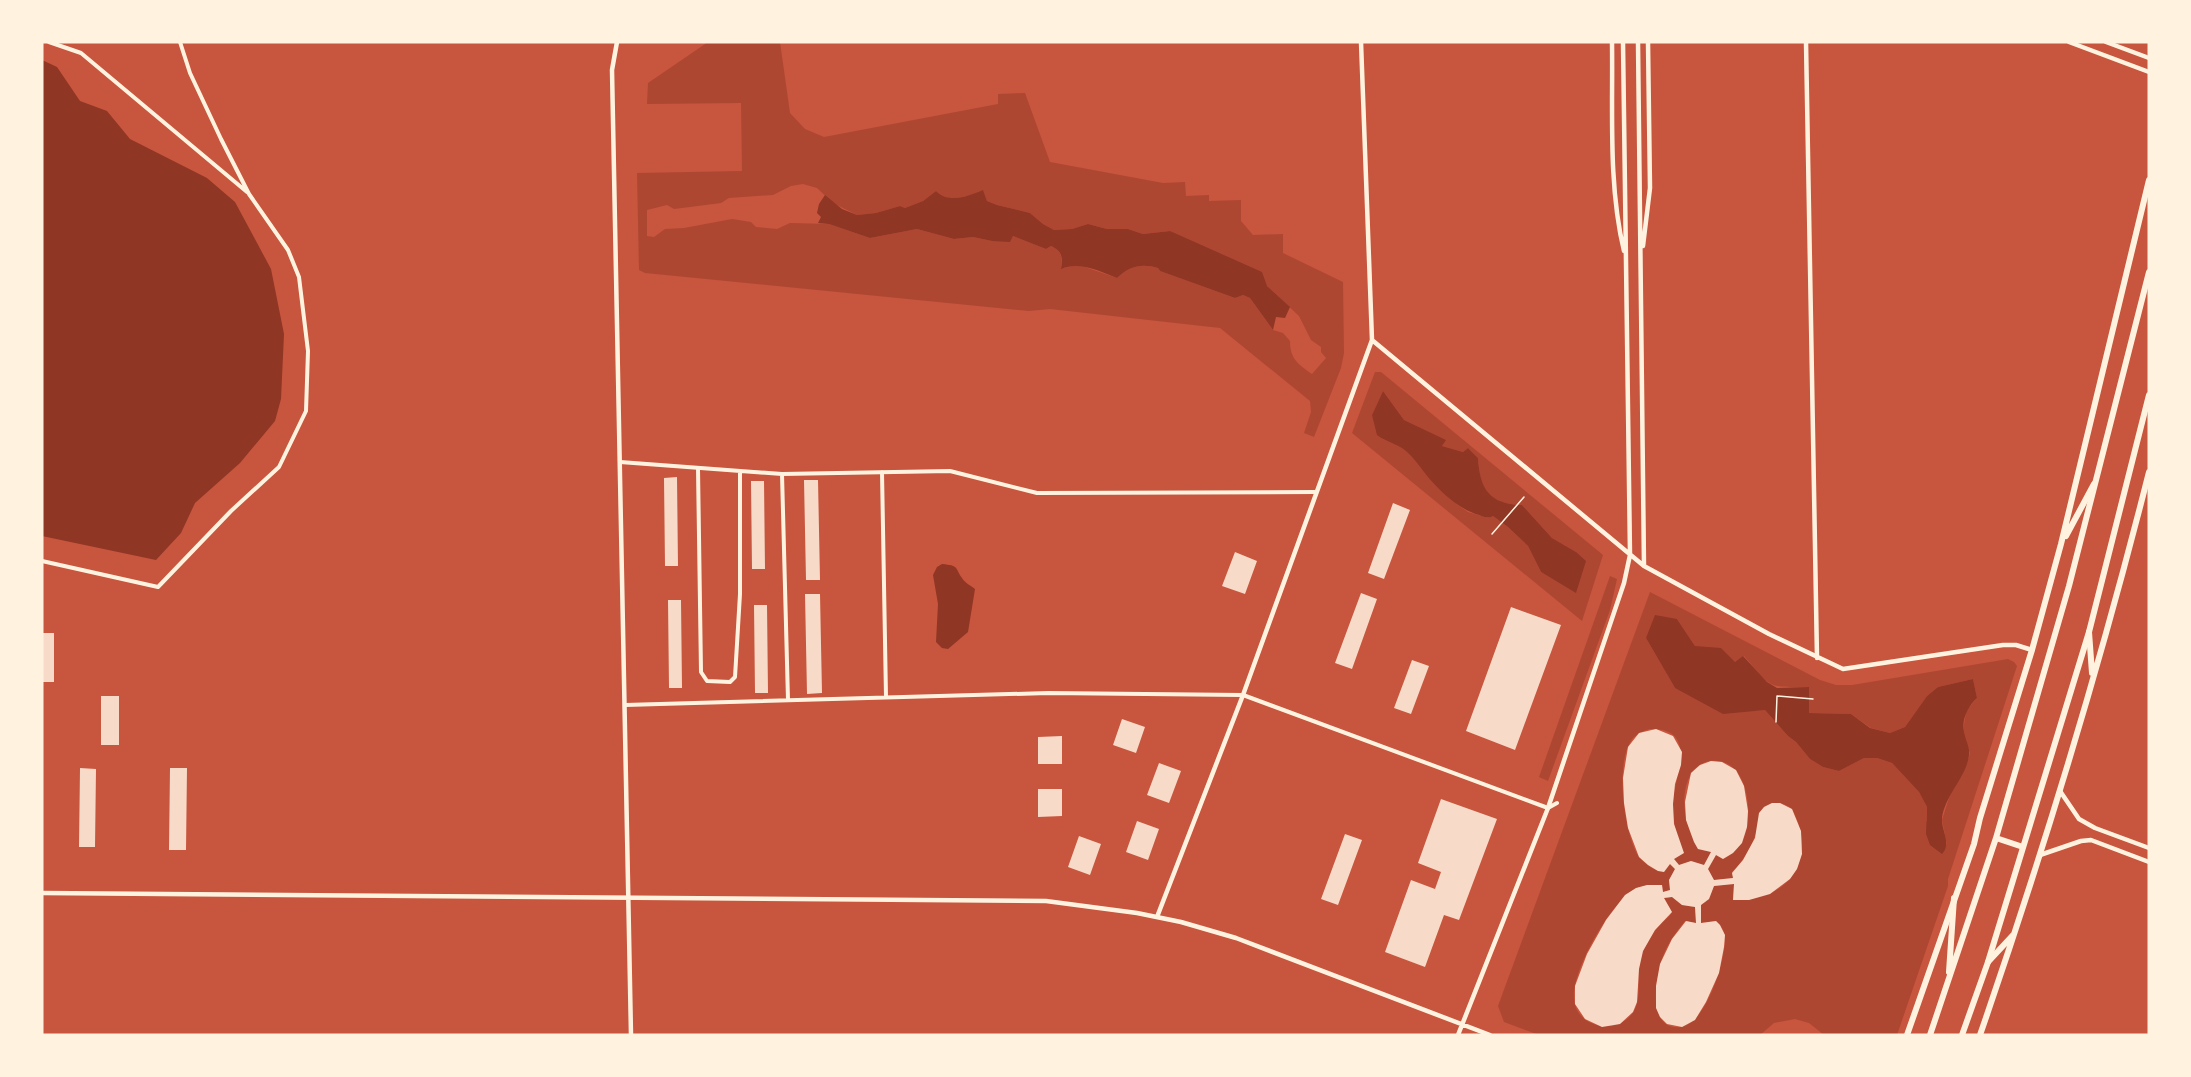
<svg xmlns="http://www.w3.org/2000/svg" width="2191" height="1077" viewBox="0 0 2191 1077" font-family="'Open Sans',sans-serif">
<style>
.green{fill:#ae4732;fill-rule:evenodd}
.water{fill:#8f3625}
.building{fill:#f7dbc8}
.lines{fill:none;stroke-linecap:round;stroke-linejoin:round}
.path{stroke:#fff3e0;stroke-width:1.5}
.minor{stroke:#fff3e0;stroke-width:4}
.tertiary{stroke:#fff3e0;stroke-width:4.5}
.primary{stroke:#fff3e0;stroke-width:6}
.trunk{stroke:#fff3e0;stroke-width:6}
</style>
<rect width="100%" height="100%" fill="#c8553d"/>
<!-- green -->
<path class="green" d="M708,42h72l10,71 15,16 19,8 174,-33v-10l27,-1 25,69 113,21 22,-1 1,14 23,-1v6l32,-1v21l12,14 30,-1v19l60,29 1,71 -3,15 -27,69 -10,-4 7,-21 -1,-11 -90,-73 -170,-19 -21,2 -384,-38 -6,-3 -2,-97 105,-2 -1,-68 -94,1 1,-21zM803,184l14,4 16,15 24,12 19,-2 24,-7 5,2 18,-7 13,-10c13,13 33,5 47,0l4,10 10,4 33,8 13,11 11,6 18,-1 16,-5 19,5h21l15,5 27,-3 97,55 32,30 12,24 10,7v5l5,6 -14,16c-14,-10 -22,-15 -22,-33l-7,-8 -10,-3 -23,-32 -7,-3 -8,3 -75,-27 -2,-3c-16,-5 -29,-2 -41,10l-38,-13 -18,3c1,-11 1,-17 -10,-22l-5,3 -33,-13 -3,5h-18l-19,-4 -19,2 -37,-10 -47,9 -41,-14 -39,-1 -13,6 -21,-2 -5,-5 -19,-3 -48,9 -19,1 -11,8 -7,-1v-26l20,-5 7,4 16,-2 31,-4 8,-5 44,-3 18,-9z
M1375,372h6l222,183 -21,66 -230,-188zM1383,391l21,29 41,20 -3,6 21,6 5,-4 10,10c2,32 11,46 44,47l30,33 24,14v40l-35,-20 -13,-26 -20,-19 -15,-11 -5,2 -20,-6 -10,-7 -32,-31 -11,-15 -11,-11 -21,-9 -11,-24z
M1610,576l7,3 -7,31 -62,171 -9,-4z
M1650,592l170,88 16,5h16l156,-26 6,3 3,4 -69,213v7l-51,149h-73l-15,-12 -14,-4 -21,4 -14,12h-221l-35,-13 -6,-16zM1677,619l18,27 40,16 9,-6c27,31 22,32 65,31v26l42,1 20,14 19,5 15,-6 22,-31 11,-9 35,-8 4,19 -11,13 -3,21 7,21 -3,10 -18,35 -7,22 5,25 -21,-24 1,-14 -8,-15 -27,-29 -15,-5h-13l-25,13 -16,-4 -13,-8 -14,-17 -8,-6 -23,-26 -19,1 -71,-23 -29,-50zM1650,729c50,-1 24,48 23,73 -1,19 4,34 10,51l-9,6 5,6 12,-4 13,4 7,-13 -13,-3c-12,-21 -20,-53 -7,-75 4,-7 12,-12 19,-13 31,-4 40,33 38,57 -1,19 -8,33 -25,41l-7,-4 -8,14 6,11 19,-2 -1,-6c19,-18 25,-40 32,-65 10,-6 19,-5 28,2 27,50 -3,93 -59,91l1,-16 -20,2 -5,13 -8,6v18l15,-2c5,4 8,9 9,16 1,22 -18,86 -44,90 -36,4 -25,-52 -18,-71 5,-13 13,-24 22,-35l11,2 -1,-16 -13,-2 -10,-8 -8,1 8,14c-2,5 -8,8 -12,13 -9,10 -16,22 -20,35 -4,18 3,39 -8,54 -17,22 -57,13 -58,-16 -2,-28 37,-96 61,-109 8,-4 17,-4 27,-4l1,7 7,-2 -1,-10 6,-11 -5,-5 -12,7c-7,-3 -14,-8 -19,-14 -15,-23 -24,-92 -8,-116 4,-7 12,-10 19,-12z"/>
<!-- water -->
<path class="water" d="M42,60l15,7 23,34 27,10 23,28 77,39 28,24 36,67 13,65 -3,65 -6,22 -35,42 -45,40 -14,30 -25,27 -114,-24z
M983,190l4,11 10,4 33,8 13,11 11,6 18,-1 16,-5 19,5h21l15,5 27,-3 92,41 5,14 23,21 -5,11 -9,-1 -3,13 -23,-32 -7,-3 -8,3 -75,-27 -2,-3c-16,-5 -29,-2 -41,10 -18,-7 -37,-17 -56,-9 2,-12 1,-18 -10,-23l-5,3 -33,-13 -3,6 -18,-1 -19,-4 -19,2 -37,-10 -47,9 -41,-14 -11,-1 3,-6 -4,-4 2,-9 6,-9 17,14 15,6 19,-2 24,-7 5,2 18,-7 13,-10c13,13 33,5 47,-1z
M1383,391l21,29 42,20 -4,6 21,6 5,-4 10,10c2,31 11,46 44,47l30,33 24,14 10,9 -10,32 -35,-21 -13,-26 -20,-19 -15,-11c-6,3 -8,1 -14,-1 -21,-6 -41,-25 -55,-43 -6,-8 -11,-15 -18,-21 -8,-7 -20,-9 -29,-16l-5,-20z
M942,564c17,2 12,2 20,14 2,4 9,8 13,11l-7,43 -20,17 -6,-1 -6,-6 2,-38 -5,-29 4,-8z
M1655,615l22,4 18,27 26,2 14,14 8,-6 24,26 10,6 32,-1v26l42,1 19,14 20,5 15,-6 22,-31 11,-9 35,-8 4,19c-10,9 -17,24 -12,38 1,5 5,12 4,18 -1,21 -24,41 -27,64 -1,13 10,25 0,36l-12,-9 -4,-11 1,-27 -8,-15 -27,-29 -15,-5h-13l-25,13 -16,-4 -13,-8 -14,-17 -8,-6 -23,-26 -42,4 -48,-26 -29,-50z"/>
<!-- building -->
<path class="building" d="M677,477l1,89h-13l-1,-88z
M804,480h14l2,100h-14z
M751,481h13l1,88h-13z
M1393,503l17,7 -26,69 -16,-6z
M1235,552l22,9 -12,33 -23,-8z
M1361,593l16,6 -25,70 -17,-6z
M805,594h15l2,99 -15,1z
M668,600h13l1,88h-13z
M754,605h13l1,88h-13z
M1511,607l50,18 -46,125 -49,-19z
M42,633h12v49h-12z
M1412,660l17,6 -18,48 -17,-6z
M101,696h18v49h-18z
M1122,719l23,8 -9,26 -23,-8z
M1656,729l17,7 9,16 -1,13 -6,19 -2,20 1,20 10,29 -10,6 5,6 12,-4 13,4 7,-13 -13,-3 -4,-7 -8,-22 -1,-18 6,-29 9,-8 11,-4 11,1 14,8 8,16 4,25 -1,16 -5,16 -9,10 -10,6 -7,-4 -8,14 6,11 19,-2 -1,-5 11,-13 12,-22 4,-25 5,-6 8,-4h8l12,6 9,22 1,23 -5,15 -7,10 -20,15 -21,6h-16l1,-16 -20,2 -5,13 -8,6v18l15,-2 4,4 5,10 -1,12 -5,26 -13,29 -11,18 -13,7 -15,-3 -7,-7 -4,-9v-22l4,-22 12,-25 14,-18 10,2 -1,-16 -13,-2 -10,-8 -8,1 8,14 -17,18 -12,21 -4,18 -2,33 -4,10 -13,12 -18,3 -17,-8 -10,-15v-18l12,-32 19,-34 19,-25 11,-7 11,-3h15l1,7 7,-2 -1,-10 6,-11 -5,-5 -6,8 -6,-1 -10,-6 -9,-8 -11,-29 -4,-25 -1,-25 5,-31 11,-14z
M1062,736v28h-24v-27z
M1159,763l22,8 -12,32 -22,-8z
M80,768l16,1 -1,78h-16z
M170,768h17l-1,82h-17z
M1038,789h24v27l-24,1z
M1441,799l56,20 -38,101 -15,-5 -19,52 -40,-15 26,-72 24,9 6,-17 -23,-9z
M1137,821l22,8 -11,31 -22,-8z
M1345,834l17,6 -24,65 -17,-6z
M1079,836l22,8 -11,31 -22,-8z"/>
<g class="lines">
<!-- path -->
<path class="path" d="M1492,534l32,-37
M1776,722l1,-26 36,3"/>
<!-- minor -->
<path class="minor" d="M49,42l32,11 166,139
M620,462l162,12 168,-3 87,22 278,-1
M698,468l3,204 6,9 23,1 5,-5 5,-83v-123
M882,472l4,225
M782,474l6,226
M42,561l116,26 73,-76 48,-44 27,-56 2,-60 -9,-74 -11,-27 -39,-56 -28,-55 -31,-66 -10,-31
M625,705l423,-12 195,2 305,113 9,-5"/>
<!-- tertiary -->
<path class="tertiary" d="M617,42l-5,28 19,965
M1612,42c1,69 -4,143 12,209
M1638,42l6,524
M1806,42l11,616
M2069,42l80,30
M2106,42l43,16
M1643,246l7,-58 -2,-146
M1372,340l272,226 125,68 74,35 160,-24h13l16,5
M2060,791l19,28 16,9 54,20
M2040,855l41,-14 10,-1 58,22
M42,893l1004,8 91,12 44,9 55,16 254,97
M1157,917l86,-222 129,-355 -11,-298
M1458,1035l90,-227 76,-225 6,-28 -7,-513"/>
<!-- primary -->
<path class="primary" d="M2066,536l28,-52
M2089,632l3,41
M1988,962l26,-28
M1907,1035l67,-191 6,-26 52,-168 29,-106 88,-364
M1980,1035c64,-185 121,-373 169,-563"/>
<!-- trunk -->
<path class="trunk" d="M1996,838l27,9
M1949,972l5,-74
M1930,1035l66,-197 73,-252 80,-314
M1962,1035l26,-73 101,-330 60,-237"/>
</g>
<!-- border -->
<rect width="2191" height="1077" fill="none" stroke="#fff3e0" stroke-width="87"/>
</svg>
